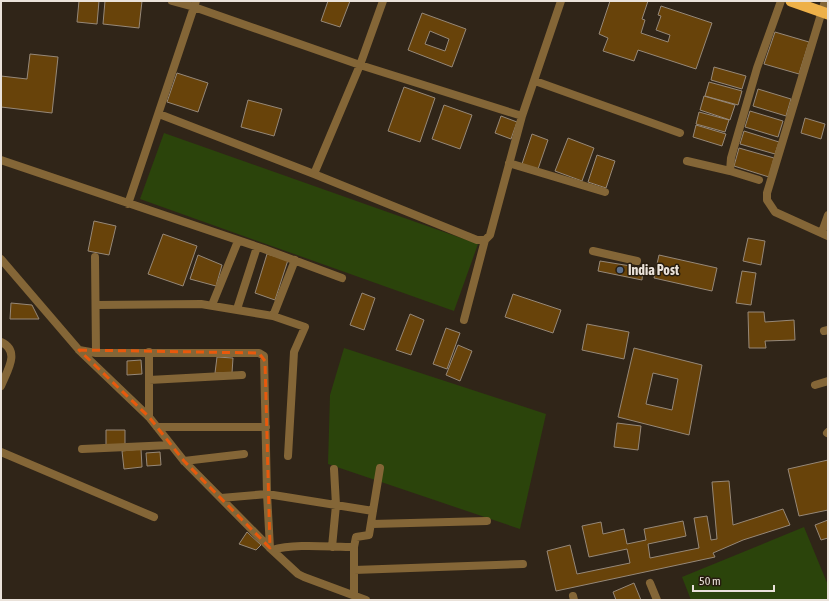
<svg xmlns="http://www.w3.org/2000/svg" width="829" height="601" viewBox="0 0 829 601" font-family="'Asap Condensed',sans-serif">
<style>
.green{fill:#2b440b}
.building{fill:#68430a;stroke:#968878;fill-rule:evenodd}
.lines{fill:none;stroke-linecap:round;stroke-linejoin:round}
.minor{stroke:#846637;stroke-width:8}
.trunk{stroke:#eeb149;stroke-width:11}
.marked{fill:none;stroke:#e8590c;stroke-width:3;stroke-dasharray:8 5;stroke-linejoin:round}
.service-dot{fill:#5c6f8a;stroke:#261c0f;stroke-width:1.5}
.labels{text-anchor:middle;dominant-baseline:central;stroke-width:3;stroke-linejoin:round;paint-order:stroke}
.poi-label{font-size:14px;font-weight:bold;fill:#eae2da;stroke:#261c0f;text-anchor:start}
</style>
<rect width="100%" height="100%" fill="#302518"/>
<!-- green -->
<path class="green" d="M164,133l314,111 -24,67 -314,-112z
M344,348l202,66 -26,115 -192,-65 2,-69z
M804,527l24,58v15h-137l-9,-23z"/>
<!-- building -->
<path class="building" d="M79,1h20l-2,23 -20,-2z
M105,1h37l-3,27 -36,-4z
M328,1h22l-10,26 -19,-6z
M610,1h38l-6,18 3,1 -4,13 27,9 2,-7 -14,-5 5,-14 -3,-1 3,-9 51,17 -16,46 -58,-19 -4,11 -31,-10 5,-13 -9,-4z
M422,13l44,16 -14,38 -44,-17zM430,31l19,8 -4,12 -20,-7z
M775,32l34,10 -10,32 -35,-10z
M30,54l28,3 -6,56 -51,-6v-31l26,3z
M714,67l32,9 -4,13 -31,-9z
M177,73l31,10 -10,29 -31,-10z
M709,82l33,9 -4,14 -33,-9z
M404,87l31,11 -15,44 -32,-11z
M758,89l33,10 -5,17 -33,-10z
M704,96l31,9 -5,15 -30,-10z
M248,100l34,9 -8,27 -33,-9z
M444,105l28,10 -12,34 -28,-10z
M750,111l33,10 -5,16 -33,-10z
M699,112l30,8 -4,12 -29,-8z
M501,116l16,6 -6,17 -16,-6z
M805,118l20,6 -4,15 -20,-6z
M696,125l30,9 -4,12 -29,-9z
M744,131l35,11 -4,12 -35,-10z
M532,134l16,6 -10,29 -16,-5z
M568,138l26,10 -12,33 -27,-10z
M739,148l35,10 -5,19 -35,-11z
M597,155l18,6 -9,27 -18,-6z
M94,221l22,5 -7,29 -21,-4z
M163,234l34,12 -14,40 -35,-12z
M748,238l17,3 -4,24 -18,-4z
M267,254l21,6 -13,40 -20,-7z
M198,255l24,10 -6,21 -26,-7z
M659,255l58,13 -5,23 -58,-13z
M600,261l43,7 -1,12 -44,-9z
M742,271l14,2 -5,32 -15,-2z
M362,293l13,5 -11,32 -14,-5z
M513,294l48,16 -8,23 -48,-16z
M11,303l21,2 7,14h-29z
M748,312h16l1,10 29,-2 1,20 -30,1 1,7h-17z
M410,314l14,6 -13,35 -15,-5z
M587,324l42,8 -5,27 -42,-9z
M446,328l14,5 -13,36 -14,-5z
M458,345l14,6 -12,30 -14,-6z
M634,348l68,17 -13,70 -71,-18zM653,373l25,6 -6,31 -26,-6z
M217,357l16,1 -1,15h-17z
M141,360l1,14 -15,1v-14z
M617,423l24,3 -3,24 -24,-3z
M106,430h19v16h-19z
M141,449l1,18 -18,2 -2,-18z
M160,452l1,13 -14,1 -1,-13z
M828,460v50l-29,6 -11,-47z
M729,481l4,44 50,-16 7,16 -47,15 -30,13 2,4 -159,34 -9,-40 23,-6 7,29 53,-11 -3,-14 -38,8 -7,-31 19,-4 2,12 21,-5 3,15 19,-4 -2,-11 39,-8 3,15 -38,8 2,14 49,-10 -5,-30 13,-2 4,24 6,-1 -5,-57z
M828,520v18l-7,2 -6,-15z
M247,532l14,13 -5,5 -17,-6z
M634,583l7,17h-25l-3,-8z"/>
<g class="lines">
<!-- minor -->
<path class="minor" d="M172,1l22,6 166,58 162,51
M825,1l-58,192v7l8,12 53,24
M535,81l145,52
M159,114l155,60 163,66h8l5,-5 32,-119 39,-115
M1,160l263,89 78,29
M687,161l43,10
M509,163l96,29
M314,174l46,-109 23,-64
M759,180l-29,-9 1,-13 26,-90 24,-67
M128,204l68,-203
M822,232l6,-17
M593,251l44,10
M95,257l1,96
M1,259l78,91 70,67 35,44 86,87 28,26 6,3 62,23
M96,305l105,-1 72,12 32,11 -11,25 -6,104
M212,305l26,-64
M237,309l20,-62
M273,316l22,-56
M464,320l21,-80
M824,331l4,-1
M1,342c20,9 6,29 0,44
M79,350l17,3h163l5,3 3,138 3,54
M149,352v65
M149,380l93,-5
M815,385l13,-4
M157,427h109
M827,433l1,-1
M82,449l89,-4
M1,452l153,65
M184,461l60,-7
M221,498l46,-4 106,17
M372,524l115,-3
M332,547l4,-42 -2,-36
M272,550c23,-7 58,-3 82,-3
M354,570l169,-6
M650,583l7,17
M354,595v-48l2,-10 13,-2 11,-67
M573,596l1,4"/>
<!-- trunk -->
<path class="trunk" d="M791,1l37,13"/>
</g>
<!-- marked area -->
<path class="marked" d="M79,350l180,3 6,8 5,187 -86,-87 -35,-44z"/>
<!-- markers -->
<circle class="service-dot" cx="620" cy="270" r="4"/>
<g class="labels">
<!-- poi labels -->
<g class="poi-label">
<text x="628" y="270">India Post</text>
</g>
</g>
<!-- border -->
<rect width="829" height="601" fill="none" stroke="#eae2da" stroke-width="4"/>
<!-- scale -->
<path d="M693 585v6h81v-6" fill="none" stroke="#eae2da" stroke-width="2"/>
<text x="699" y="585" font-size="12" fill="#eae2da" stroke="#261c0f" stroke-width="3" paint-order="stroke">50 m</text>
</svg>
